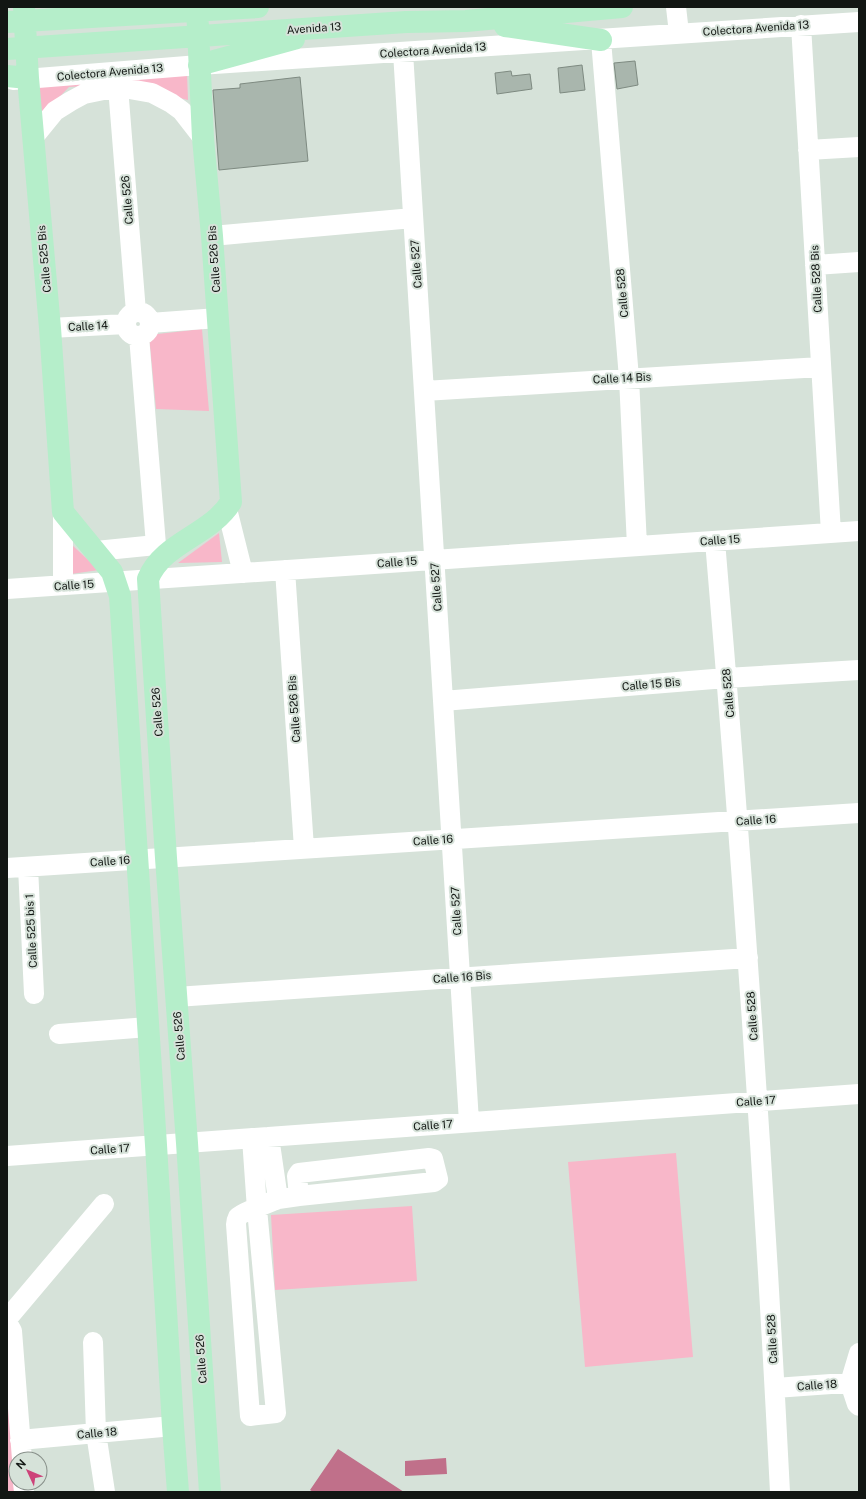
<svg xmlns="http://www.w3.org/2000/svg" width="866" height="1499" viewBox="0 0 866 1499" font-family="'Public Sans',sans-serif">
<style>
.green{fill:#f8b7c9}
.water{fill:#c0708a}
.building{fill:#a9b6ad;stroke:#7e8a81}
.lines{fill:none;stroke-linecap:round;stroke-linejoin:round}
.minor{stroke:#fff;stroke-width:20}
.major{stroke:#b5eeca;stroke-width:22}
.labels{text-anchor:middle;dominant-baseline:central;stroke-width:4;stroke-linejoin:round;paint-order:stroke}
.street-label{font-size:11px;fill:#121613;stroke:#d6e2d9}
</style>
<rect width="100%" height="100%" fill="#d6e2d9"/>
<!-- green -->
<path class="green" d="M187,74l1,26 -67,-16 -52,3 -29,30 -2,-30z
M202,329l7,82 -53,-2 -7,-74z
M219,533l3,29 -44,1z
M71,544l28,26 -28,4z
M676,1153l17,204 -108,10 -17,-205z
M412,1206l5,75 -142,9 -4,-75z
M7,1366l10,126h-10z"/>
<!-- water -->
<path class="water" d="M338,1449l66,43h-91l-3,-2z
M446,1458l1,16 -42,2v-15z"/>
<!-- building -->
<path class="building" d="M635,61l3,24 -21,4 -3,-26z
M582,65l3,25 -25,3 -2,-25z
M511,71l1,5 18,-2 2,15 -35,5 -2,-21z
M300,77l8,84 -89,9 -6,-80 27,-2v-4z"/>
<g class="lines">
<!-- minor -->
<path class="minor" d="M676,7l3,26
M801,25l30,508
M601,40l28,338 8,168
M403,52l66,1070
M13,80l186,-15 660,-43
M118,87l18,225
M33,138l22,-27 16,-10 13,-7 34,-7 34,6 19,10 11,8 21,27
M808,150l51,-3
M212,236l201,-18
M815,265l44,-3
M126 324a12 12 0 1 1 24 0a12 12 0 1 1-24 0Z
M150,323l68,-5
M50,328l76,-4
M139,336l17,209 10,9
M424,391l397,-24
M227,509l16,64
M715,541c27,317 49,633 65,951
M96,551l60,-6
M285,570l19,278
M63,585v-73
M7,589l852,-58
M443,701l283,-23 133,-8
M28,867l6,127
M7,868l852,-55
M176,997l572,-39
M59,1034l89,-7
M252,1138l5,71 19,204 -26,3 -14,-192c0,-3 1,-5 2,-7 3,-4 33,-15 40,-18l-9,-62
M7,1156l852,-62
M278,1199l21,-3 135,-14 4,-3 -5,-20 -4,-1 -130,15 -2,3 2,20
M7,1319l97,-115
M7,1322l5,9 10,128
M93,1342l3,91 9,59
M859,1353l-9,30 7,21 2,2
M775,1388l84,-6
M20,1440l153,-14
M23,1483l1,9"/>
<!-- major -->
<path class="major" d="M24,7l4,71 22,250 13,184 49,60 8,24 36,549 17,281 5,66
M197,7l6,131 9,98 19,266c-20,33 -68,40 -83,77l18,279 21,285 23,349
M7,22l251,-15
M505,26l96,14
M7,49l399,-27 60,-1 156,-14
M199,65l95,-26
M7,76l21,2"/>
</g>
<g class="labels">
<!-- street labels -->
<g class="street-label">
<text transform="translate(314 28) rotate(-4)">Avenida 13</text>
<text transform="translate(756 28) rotate(-4)">Colectora Avenida 13</text>
<text transform="translate(433 50) rotate(-4)">Colectora Avenida 13</text>
<text transform="translate(110 72) rotate(-5)">Colectora Avenida 13</text>
<text transform="translate(127 200) rotate(-95)">Calle 526</text>
<text transform="translate(44 259) rotate(-95)">Calle 525 Bis</text>
<text transform="translate(214 259) rotate(-94)">Calle 526 Bis</text>
<text transform="translate(416 264) rotate(-94)">Calle 527</text>
<text transform="translate(816 279) rotate(-93)">Calle 528 Bis</text>
<text transform="translate(622 293) rotate(-95)">Calle 528</text>
<text transform="translate(88 326) rotate(-3)">Calle 14</text>
<text transform="translate(622 378) rotate(-3)">Calle 14 Bis</text>
<text transform="translate(720 540) rotate(-4)">Calle 15</text>
<text transform="translate(397 562) rotate(-4)">Calle 15</text>
<text transform="translate(74 585) rotate(-4)">Calle 15</text>
<text transform="translate(436 587) rotate(-94)">Calle 527</text>
<text transform="translate(651 684) rotate(-5)">Calle 15 Bis</text>
<text transform="translate(728 693) rotate(-95)">Calle 528</text>
<text transform="translate(294 709) rotate(-94)">Calle 526 Bis</text>
<text transform="translate(157 712) rotate(-94)">Calle 526</text>
<text transform="translate(756 820) rotate(-4)">Calle 16</text>
<text transform="translate(433 840) rotate(-4)">Calle 16</text>
<text transform="translate(110 861) rotate(-4)">Calle 16</text>
<text transform="translate(456 911) rotate(-93)">Calle 527</text>
<text transform="translate(31 931) rotate(-93)">Calle 525 bis 1</text>
<text transform="translate(462 977) rotate(-4)">Calle 16 Bis</text>
<text transform="translate(752 1016) rotate(-94)">Calle 528</text>
<text transform="translate(179 1036) rotate(-95)">Calle 526</text>
<text transform="translate(756 1101) rotate(-4)">Calle 17</text>
<text transform="translate(433 1125) rotate(-4)">Calle 17</text>
<text transform="translate(110 1149) rotate(-4)">Calle 17</text>
<text transform="translate(772 1339) rotate(-93)">Calle 528</text>
<text transform="translate(201 1359) rotate(-94)">Calle 526</text>
<text transform="translate(817 1385) rotate(-4)">Calle 18</text>
<text transform="translate(97 1433) rotate(-5)">Calle 18</text>
</g>
</g>
<!-- border -->
<rect width="866" height="1499" fill="none" stroke="#121613" stroke-width="16"/>
<!-- north arrow -->
<g transform="translate(28 1471) rotate(314)"><circle r="19" fill="#d6e2d9" stroke="#88908a"/>
<path d="M0-3L7 15L0 10L-7 15Z" fill="#cd4279"/>
<text y="-6" font-size="11" font-weight="bold" text-anchor="middle" fill="#121613">N</text>
</g>
</svg>
